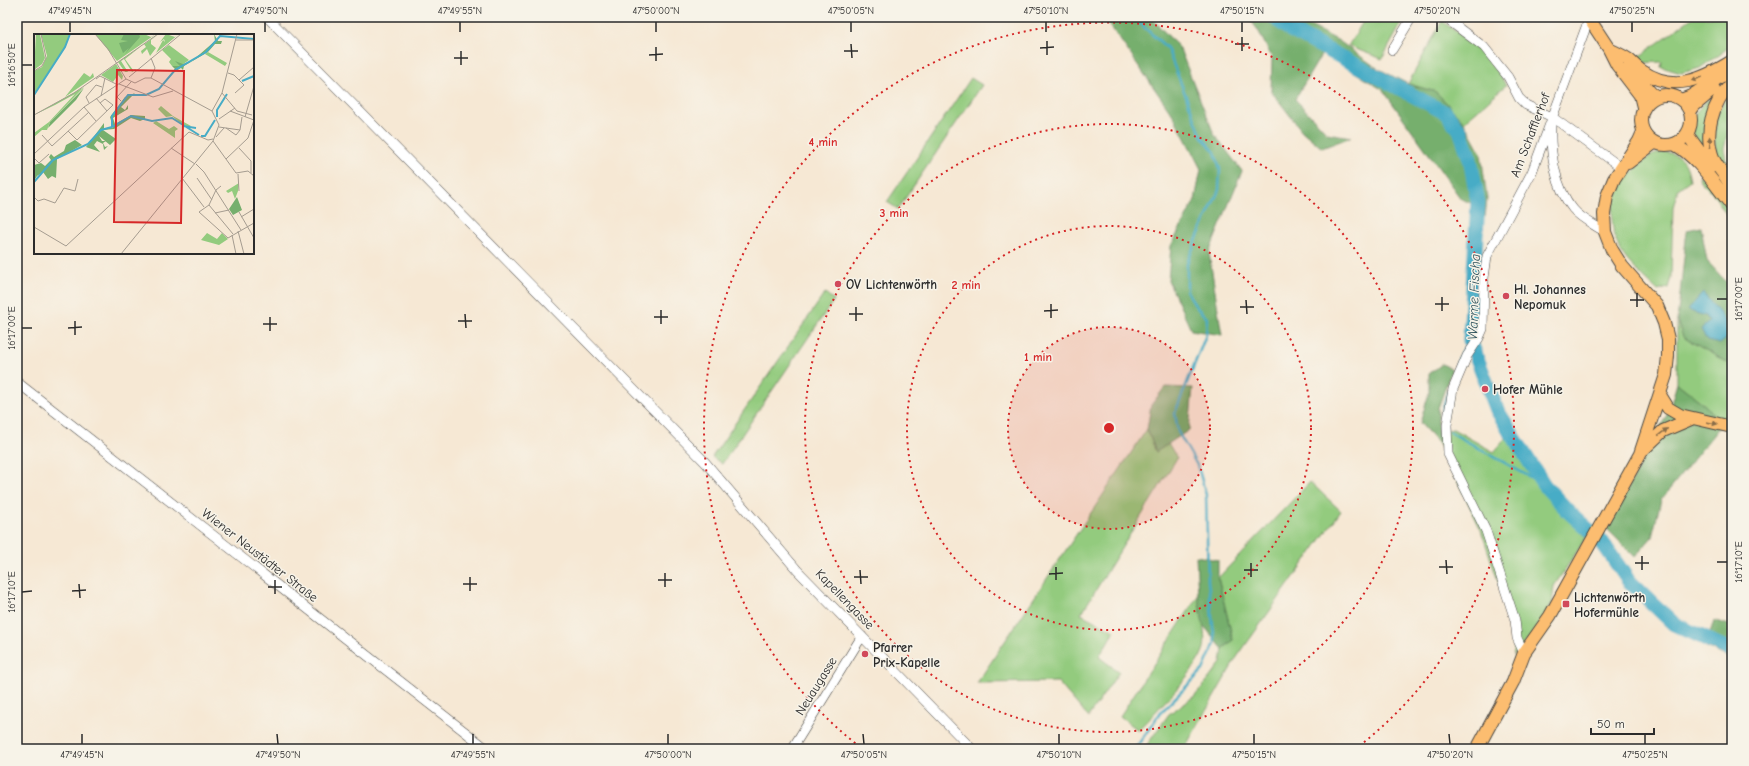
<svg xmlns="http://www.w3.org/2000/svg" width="1749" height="766" viewBox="0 0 1749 766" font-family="'Comic Neue',sans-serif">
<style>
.green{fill:#93cb7e;stroke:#5f7b54}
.forest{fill:#76af6d;stroke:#506d4c;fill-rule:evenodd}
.water{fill:#47acc6;stroke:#396c78}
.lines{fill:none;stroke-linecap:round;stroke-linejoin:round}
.stream{stroke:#47acc6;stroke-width:2.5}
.river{stroke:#47acc6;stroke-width:15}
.minor-casing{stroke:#494744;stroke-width:10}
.major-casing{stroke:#494744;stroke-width:14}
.minor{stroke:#fff;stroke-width:9}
.major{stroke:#fcbd6f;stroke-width:12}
.oneway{fill:#896d4a}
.ticks{fill:none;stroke:#2b2b2b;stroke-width:1.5}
.ring{fill:none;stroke:#d62828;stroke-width:2;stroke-dasharray:2 4}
.poi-dot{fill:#d1495b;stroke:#f7f3e8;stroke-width:1.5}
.labels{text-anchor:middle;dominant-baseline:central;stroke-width:3;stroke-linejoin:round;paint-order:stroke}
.street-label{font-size:13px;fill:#2b2b2b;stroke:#f7f3e8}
.poi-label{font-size:13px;font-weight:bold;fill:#2b2b2b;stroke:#f7f3e8;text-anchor:start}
.water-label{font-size:14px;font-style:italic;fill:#355861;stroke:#f7f3e8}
.inset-river{fill:none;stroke:#47acc6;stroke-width:2}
.inset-road{fill:none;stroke:#a59c90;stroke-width:1}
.view{fill:#d62828;fill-opacity:0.15;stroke:#d62828;stroke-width:2}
.inset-edge{fill:none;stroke:#2b2b2b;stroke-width:2}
.centre{fill:#d62828;stroke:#f7f3e8;stroke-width:2}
.ring-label{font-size:12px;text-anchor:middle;font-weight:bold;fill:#d62828;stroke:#f7f3e8;stroke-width:3;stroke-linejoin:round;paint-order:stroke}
.neatline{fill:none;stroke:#2b2b2b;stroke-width:1.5}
.ticks-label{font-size:10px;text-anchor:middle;fill:#2b2b2b}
</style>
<rect width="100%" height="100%" fill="#f7f3e8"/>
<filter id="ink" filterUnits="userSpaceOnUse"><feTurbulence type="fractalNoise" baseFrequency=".025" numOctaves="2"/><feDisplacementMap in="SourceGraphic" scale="8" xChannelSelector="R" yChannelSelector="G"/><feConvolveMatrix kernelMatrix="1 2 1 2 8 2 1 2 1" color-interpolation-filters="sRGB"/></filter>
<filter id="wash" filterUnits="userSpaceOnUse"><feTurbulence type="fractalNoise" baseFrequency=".012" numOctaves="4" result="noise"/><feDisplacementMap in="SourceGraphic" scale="16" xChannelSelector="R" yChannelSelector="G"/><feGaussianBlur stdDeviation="0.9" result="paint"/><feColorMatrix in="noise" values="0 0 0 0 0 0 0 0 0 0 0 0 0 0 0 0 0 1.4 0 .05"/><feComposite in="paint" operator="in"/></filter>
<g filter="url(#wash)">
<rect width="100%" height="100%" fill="#f6e8d4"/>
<!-- green -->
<path class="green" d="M1366,17h33l5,2 -22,40 -34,-13z
M1693,17h39v28l-32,23 -19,5 -20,-6 1,-5 -26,1v-4z
M1442,21l37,28 19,23 8,13 -42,37 -28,-30 -28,-8z
M971,78l11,7 -84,124 -11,-7z
M1732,89v36l-4,6 -4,18 3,15 5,1v4c-21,1 -19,-42 -14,-56 3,-8 9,-16 14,-24z
M1708,99l5,4 -5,49 -16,-19 4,-21z
M1665,152c18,3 22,11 25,28l-12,9 -5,18 -2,70 -3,11 -10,3c-10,-10 -22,-20 -31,-31 -21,-25 -20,-67 5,-88 14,-12 14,-17 33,-20z
M1699,176h2l31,37v10l-20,-31 -12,-11z
M825,293l9,7 -112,164 -10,-7z
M1677,321l6,16 49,28v42l-11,18 -16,-20 -28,-22z
M1147,429l9,22 12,-8 9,15 -96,156 33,17 -15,26 20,15 -31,45 -30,-35 -81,1z
M1453,429l41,23 13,-15 36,52 43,49 -32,48 -2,18 -20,31 -18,21 -4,-39 -29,-87 -41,-85 -2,-13z
M1310,482l31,29 -104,146 -53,92h-40l25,-35 27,-19 25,-32 2,-14 10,-9 -15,-62z
M1198,596c2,12 9,41 6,52 -6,22 -49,64 -66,82l-18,-14z"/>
<!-- forest -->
<path class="forest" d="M1104,17h46l29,30 35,87 28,37 -33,82 13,82 -31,-5 -23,-50 3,-34 24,-46 6,-31 -28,-54z
M1248,17h45l46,24 38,27 31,16 28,8 28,30 17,31 6,46 -2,18 -14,-14 -10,-4 -78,-109 -60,-38 -28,47 32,34 24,4 -29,11 -20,-17 -31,-40 1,-33 -14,-28z
M1701,227l6,34 25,27v77l-49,-28 -6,-16 10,-91zM1703,294l25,29 -19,-1 -4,-6z
M1442,364l10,5 -14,39v24l2,13 -20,-22 9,-30v-19z
M1677,383l28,22 16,20 -60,75 -9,37 -17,20 -29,-29 63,-117z
M1165,387l28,1 -4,42 -33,22 -9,-23 4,-24z
M1196,556l22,4v18l15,62 -10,9 -20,-24 -5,-29z
M1714,620l18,6v33l-26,-12z"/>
<!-- water -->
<path class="water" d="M1703,293l25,30 2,13 -10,8 -13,-3 -6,-12 8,-7 -4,-6 -18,-6z"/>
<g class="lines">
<!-- stream -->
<path class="stream" d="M1133,17l34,31 35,89 13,15 5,17 -1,21 -21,46 -11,27v28l9,16 11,11 -1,17 -31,78 3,19 20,35 8,28 2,86 7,62 -12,27 -43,43 -25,36
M1451,383l10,-31 9,-12
M1445,430l-3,-2 1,-20 5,-17
M1450,432l94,53"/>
<!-- river -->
<path class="river" d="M1274,17l16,13 156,83 14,17 10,29 8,43 -8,138 27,70 47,75 26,28 32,29 26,38 46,44 58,27"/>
</g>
</g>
<g filter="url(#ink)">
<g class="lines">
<!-- minor casing -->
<g class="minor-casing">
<path id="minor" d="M267,17l438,445 93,109 174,178
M1444,17l40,30 24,30 11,21 7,7 26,12 70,51
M1392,50l20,-33
M1551,126c-1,26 4,62 22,83 8,10 22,16 32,23
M17,382l470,367
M1524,653l-7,-15 -2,-18 -29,-89 -38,-77 -1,-29 6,-36 14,-33 12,-18 4,-9 1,-51 3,-22 45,-84 57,-153
M792,749l70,-113"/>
</g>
<!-- major casing -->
<g class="major-casing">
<path id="major" d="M1588,17l21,32 8,16 23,30 3,12
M1609,49c6,3 13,6 19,10 5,4 9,9 14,12 32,22 61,8 90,-10
M1629,67l22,26 5,3
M1732,83c-20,19 -29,52 -18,77 5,10 14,18 18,29
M1641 120a25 25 0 1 1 50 0a25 25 0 1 1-50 0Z
M1681,100l10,-4 29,-19 12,-5
M1690,112l4,-6 20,-17
M1687,134l24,33
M1674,144c24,13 41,41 58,62
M1628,163l26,-20
M1660,395l8,13 12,7 52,12
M1643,450l20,-19 28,-12
M1477,749l36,-67 11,-29 26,-37 90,-162 26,-79 2,-19v-17l-4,-16 -7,-17 -35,-40 -10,-16 -7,-18 -1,-18 3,-18 7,-17 25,-38 4,-9"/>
</g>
<!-- minor -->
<use href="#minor" class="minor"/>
<!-- major -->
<use href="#major" class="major"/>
</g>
<!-- one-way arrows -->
<defs><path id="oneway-solid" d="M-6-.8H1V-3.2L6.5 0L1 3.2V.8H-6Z"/></defs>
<g class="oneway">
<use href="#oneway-solid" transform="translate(1697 79) rotate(161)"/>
<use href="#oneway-solid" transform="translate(1710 142) rotate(-95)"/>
<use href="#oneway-solid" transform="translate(1712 423) rotate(10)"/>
<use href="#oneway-solid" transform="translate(1663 432) rotate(-37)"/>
</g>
</g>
<!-- ticks -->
<path class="ticks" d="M70,22v10M265,22v10M460,22v10M656,22v10M851,22v10M1046,22v10M1242,22v10M1437,22v10M1632,22v10M1242,37v14M1047,41v14M851,44l1,14M1235,44h14M656,47v14M1040,48l14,-1M461,51v14M844,51h14M649,55l14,-1M454,58h14M22,65h10M1637,293v14M1442,297v14M1717,299h10M1246,300l1,14M1630,300h14M1051,304v14M1435,304h14M856,307v14M1240,307h14M661,310v14M1044,311l14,-1M465,314l1,14M849,314h14M270,317v14M654,317h14M75,321v14M458,321h14M263,324h14M22,328h10M68,328l14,-1M1642,556v14M1446,560l1,14M1717,562h10M1251,563v14M1635,563h14M1056,567v13M1439,567h14M860,570l1,14M1244,570h14M665,573v14M1049,574l14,-1M470,577v14M854,577h14M275,580v14M658,580h14M79,584l1,14M463,584h14M268,587h14M72,591l14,-1M22,592l10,-1M82,734v10M277,734l1,10M473,734v10M668,734v10M863,734l1,10M1059,734v10M1254,734v10M1449,734l1,10M1645,734v10"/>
<!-- distance rings -->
<circle cx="1109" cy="428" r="101" fill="#d62828" fill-opacity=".12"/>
<g class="ring">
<circle cx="1109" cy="428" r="101"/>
<circle cx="1109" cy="428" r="202"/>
<circle cx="1109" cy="428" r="304"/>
<path d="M860 747A405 405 0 1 1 1358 747"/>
</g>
<!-- markers -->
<g class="poi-dot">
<circle cx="838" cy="284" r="4"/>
<circle cx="1506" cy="296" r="4"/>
<circle cx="1485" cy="389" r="4"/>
<rect x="1562" y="600" width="8" height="8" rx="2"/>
<circle cx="865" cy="654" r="4"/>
</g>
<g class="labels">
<!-- street labels -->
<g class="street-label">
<text transform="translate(1530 135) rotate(-69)">Am Schafflerhof</text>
<text transform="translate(260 555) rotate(38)">Wiener Neustädter Straße</text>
<text transform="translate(845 599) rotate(46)">Kapellengasse</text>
<text transform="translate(816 686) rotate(-58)">Neuaugasse</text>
</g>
<!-- poi labels -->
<g class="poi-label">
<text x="846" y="284">OV Lichtenwörth</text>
<text x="1514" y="289">Hl. Johannes<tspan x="1514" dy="15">Nepomuk</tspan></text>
<text x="1493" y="389">Hofer Mühle</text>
<text x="1574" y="597">Lichtenwörth<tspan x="1574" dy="15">Hofermühle</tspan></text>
<text x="873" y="647">Pfarrer<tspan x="873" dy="15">Prix-Kapelle</tspan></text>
</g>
<!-- water labels -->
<g class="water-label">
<text transform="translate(1474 297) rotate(-88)">Warme Fischa</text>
</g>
</g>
<!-- overview -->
<g transform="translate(34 34)">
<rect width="220" height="220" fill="#f6e8d4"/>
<path d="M2,0h4l5,24 -3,6 -8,6zM7,0h29l-5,13 -31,47v-23l8,-4 5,-11zM61,0h49l7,3 5,-3 -39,27zM125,0l-8,6v4l5,4 -6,8 -3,-7 -5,5 -1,-3 5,-4 -2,-3 -19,15 8,11 4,-1 -5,3 -8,-13 -3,2 7,11h4h-7l-7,-10zM132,0l9,3 4,-3 -23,19 7,-13 2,2 -1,-3 -4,3zM135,11l20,15 -10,7 -7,-1 -3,-4 2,-3 -9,-9zM174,18l19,11 -2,3 -20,-12zM82,30l7,12 -1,4 -4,-5 -5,7 -12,-7zM50,39l6,4 3,-4 1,4 -29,20zM50,53l-34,35 -3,8h-5l-8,7v-4l15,-11 26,-28 -20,11 -21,10zM127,72l12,10 18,10h-7l-12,-10 -6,1 -8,-8zM122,87l13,8 5,-3 4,3 -3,2v7l-22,-15zM205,149l-1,8 -3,8 -3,-8 -4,2 -2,-2zM173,199l10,6 5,-6 6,6 -9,6 -18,-5z" fill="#93cb7e"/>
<path d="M90,0h15l1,3 -15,17 4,-6 -6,5 -4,-10 9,-2 -7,-1zM180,0l4,7h4l-1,3h-6l-7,8 -24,14 -1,4 -2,-2 -10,6 4,-5 -3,-3h8l-5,-5 8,3 9,-3 23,-20zM50,54l-8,12 -28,28 2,-6zM101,59l-14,14 4,3 3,-5v4l-15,9 2,6 16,-9 14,1v3l-5,2 -9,-3 -17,11 -11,1 13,9 -6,6 -11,-9 3,5h4l-3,2 2,4 3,-1 -4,4 -1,-6 -6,-3 -3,4 6,7 -14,-5 18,-24v5h9l-3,-11 15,-20zM41,106l7,5 -25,14 -1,19 -4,-2 -4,3 -5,-7 -6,4 -3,5v-16l7,-2 4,3 6,-6 -2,-3 2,-3 3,3 10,-6 2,-6zM203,163l5,13 -9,5 -4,-6z" fill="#76af6d"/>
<path class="inset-river" d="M208,47l12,-5M0,61l31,-48 5,-13M183,83v-7l10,-16M149,92l13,2M78,93l19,-11 21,5 20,-3 27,17M167,102h4l10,-16M0,148l19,-22 35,-16 13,-14 11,-3v-11l16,-21h18l13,-6 16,-19 31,-18 14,-16 34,3"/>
<path class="inset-road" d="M61,0l13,15 18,30 9,4 10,-5h6l61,33 7,14 -6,16 23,32 12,-2 6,5M202,6h18M0,37l8,-5 4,-8 -5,-24M194,39l6,2 10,10M95,43l52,-43M117,44l4,-10 -4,-10M62,45l4,-3 18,9M205,46l15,-13M85,50l34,13 20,-6M188,59l15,18 15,4M201,59l9,-8M67,62l4,-18M62,64l11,13M87,67l-4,-4 14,-15M55,69l-3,-6 10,-12 6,2M50,73l12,14M178,77l10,-18 15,-59M196,77l24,9M0,81l40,-22 84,-59M211,83l9,-31M185,85l16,-11M185,93l21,3M192,94l10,7 4,-5 2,-13M34,97l9,9 36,-35 -8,-6 -5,4M8,101l10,11 37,-34M182,103l8,-9M137,114l24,16M205,114l12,13v12M0,120l50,-47 42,-28M0,124l5,5 10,-9M192,125l22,-21 6,-18M162,130l8,8 37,58M204,140l1,17M148,144l22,29M163,144l15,22M187,152l-5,4 -7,15 -10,7 29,26 26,-15M0,163l4,4 6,-2 11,4 9,-15 11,3 3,-12M175,171l24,29M205,178l15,26M181,179l14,-3M207,183l13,-8M0,193l32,19 123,-114 19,8 5,-1M204,197l6,23M198,201l4,19M87,220l92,-113"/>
<path class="view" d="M83,36l67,1 -3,152 -67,-1z"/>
<rect width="220" height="220" class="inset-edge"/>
</g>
<circle cx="1109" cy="428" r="6" class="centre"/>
<g class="ring-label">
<text x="823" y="146">4 min</text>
<text x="894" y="217">3 min</text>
<text x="966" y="289">2 min</text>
<text x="1038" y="361">1 min</text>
</g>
<!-- margin -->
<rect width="1749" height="766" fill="none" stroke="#f7f3e8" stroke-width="44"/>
<!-- scale -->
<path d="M1591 728v6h63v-6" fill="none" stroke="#2b2b2b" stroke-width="2"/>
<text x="1597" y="728" font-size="12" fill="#2b2b2b" stroke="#f7f3e8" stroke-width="3" paint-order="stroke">50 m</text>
<rect x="22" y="22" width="1705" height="722" class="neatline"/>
<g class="ticks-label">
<text x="70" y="14">47°49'45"N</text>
<text x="265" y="14">47°49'50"N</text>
<text x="460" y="14">47°49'55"N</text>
<text x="656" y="14">47°50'00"N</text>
<text x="851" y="14">47°50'05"N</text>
<text x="1046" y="14">47°50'10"N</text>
<text x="1242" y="14">47°50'15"N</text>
<text x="1437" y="14">47°50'20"N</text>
<text x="1632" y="14">47°50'25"N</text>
<text transform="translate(11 65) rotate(-90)" y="4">16°16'50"E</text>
<text transform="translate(1738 299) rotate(-90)" y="4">16°17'00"E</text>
<text transform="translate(11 328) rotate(-90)" y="4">16°17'00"E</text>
<text transform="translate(1738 562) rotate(-90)" y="4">16°17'10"E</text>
<text transform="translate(11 592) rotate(-90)" y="4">16°17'10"E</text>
<text x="82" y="758">47°49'45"N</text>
<text x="278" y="758">47°49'50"N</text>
<text x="473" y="758">47°49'55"N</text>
<text x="668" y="758">47°50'00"N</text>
<text x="864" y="758">47°50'05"N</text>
<text x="1059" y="758">47°50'10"N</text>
<text x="1254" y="758">47°50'15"N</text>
<text x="1450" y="758">47°50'20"N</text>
<text x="1645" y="758">47°50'25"N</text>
</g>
</svg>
